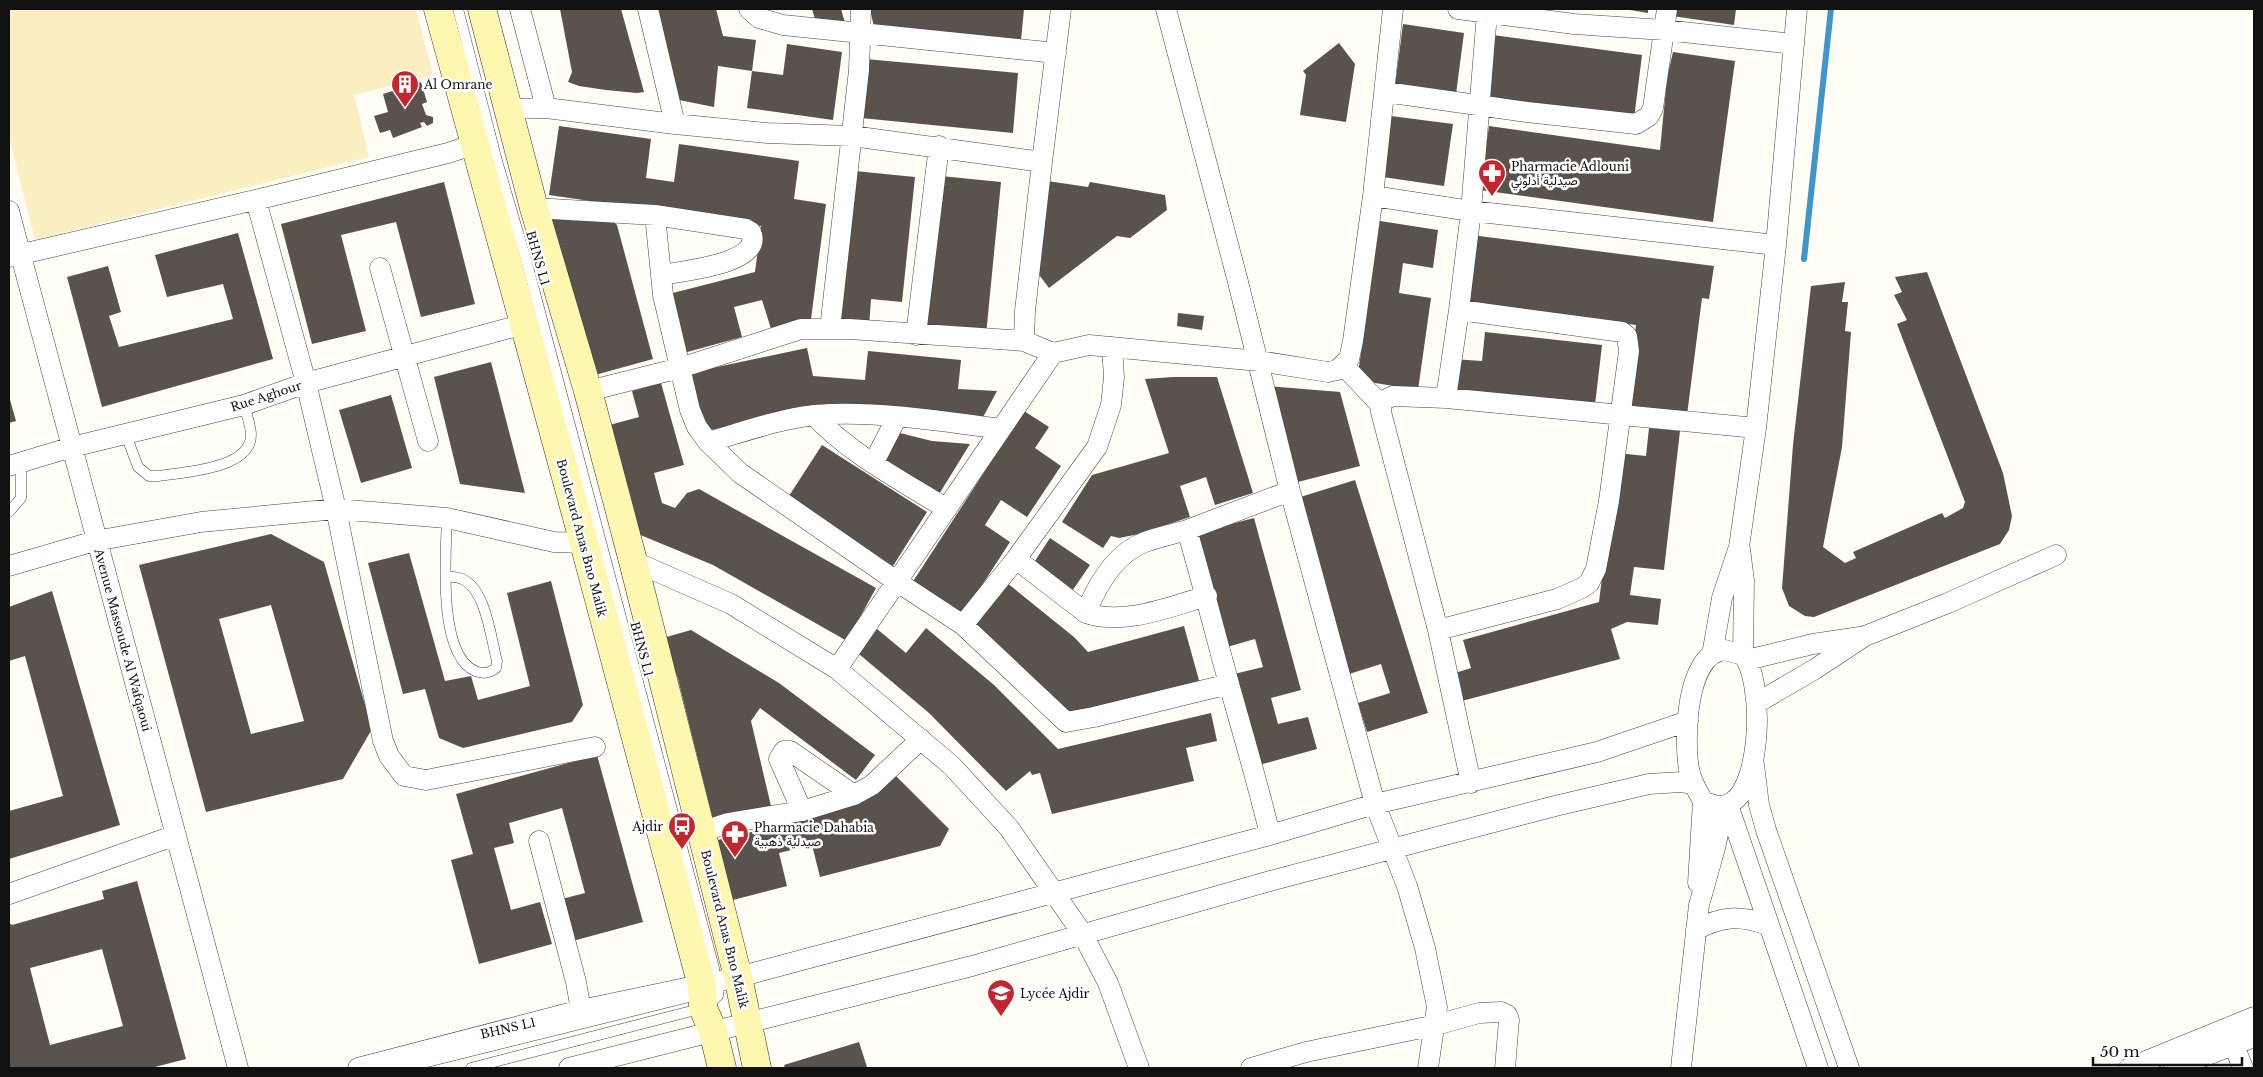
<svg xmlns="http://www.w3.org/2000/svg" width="2263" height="1077" viewBox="0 0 2263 1077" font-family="'Libre Baskerville',Vazirmatn,serif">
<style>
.sand{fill:#fbeec1}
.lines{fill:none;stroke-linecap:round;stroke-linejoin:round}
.stream{stroke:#3f96cf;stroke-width:6}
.building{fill:#5a524d;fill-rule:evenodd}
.lane-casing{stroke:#444;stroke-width:11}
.street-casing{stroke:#444;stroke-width:21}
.secondary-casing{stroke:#333;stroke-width:29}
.lane{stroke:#fff;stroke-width:10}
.street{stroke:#fff;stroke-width:20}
.secondary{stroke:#fff6b0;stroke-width:28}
.labels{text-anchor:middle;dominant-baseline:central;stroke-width:5;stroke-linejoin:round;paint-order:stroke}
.poi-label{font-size:12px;fill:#111;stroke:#fff;text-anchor:start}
.street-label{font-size:12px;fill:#111;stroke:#fff}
</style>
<rect width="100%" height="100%" fill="#fffdf5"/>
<!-- sand -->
<path class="sand" d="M9,9h407l17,66 -79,20 15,62 -334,83 -26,-103z"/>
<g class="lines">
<!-- stream -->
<path class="stream" d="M1804,259l27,-250"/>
</g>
<!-- building -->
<path class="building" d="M560,9h61l23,83 -7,1 -31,-3 -27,-4 -11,-4 4,-10z
M654,9h62l7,27 33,4 -4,31 -34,-5 -4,41 -35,-7z
M812,9h29l4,14 -28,3z
M870,9h154l-3,31 -147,-13z
M1624,9h24v4z
M1673,9h63l-2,16 -62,-9z
M1403,24l61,9 -8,61 -61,-8z
M1493,35l149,20 -8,64 -149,-20z
M1339,43l16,21 -9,58 -46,-7 6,-40 -3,-4z
M787,44l55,8 -9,68 -86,-12 5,-37 31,4z
M1673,52l62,9 -22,161 -233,-32 9,-64 171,24 7,-72z
M866,59l152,14 -5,60 -152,-15z
M421,82l6,20 -5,2 4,11 7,2v6l-6,3 -3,-4 -4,1 2,4 -29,11 -3,-8 -10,3 -6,-17 14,-4 -5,-18z
M1391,116l62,8 -9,62 -61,-9z
M559,126l92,13 -5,39 28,4 5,-38 120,17 -5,38 32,5 -15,115 -39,13 -10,-32 -28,7 8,30 -62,17 -15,-59 90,-23 6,-46 -212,-31z
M855,171l60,6 -13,125 -31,-3 -2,28 -30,-4z
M941,176l60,6 -15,153 -60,-6z
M1047,181l41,6 2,-5 75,13 2,15 -37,28 -13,-2 -68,52 -15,-20z
M444,182l31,122 -54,13 -25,-95 -55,13 25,96 -54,13 -31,-120z
M554,215l60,7 3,3 36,134 -58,16 -32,-118 -12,-37z
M1380,221l58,9 -5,38 -30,-5 -4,30 32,5 -13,92 -61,-10z
M238,233l35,126 -171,48 -35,-130 41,-11 13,46 -12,4 10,31 114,-28 -10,-35 -56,13 -12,-42z
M1471,235l243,31 -5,33 -7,-1 -15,117 -62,-8 11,-82 -173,-23z
M1927,272l76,201 9,43 -3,14 -9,14 -186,73 -9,-1 -16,-10 -7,-18 11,-143 18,-159 34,-4 -3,20h6l-3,29 6,1 -9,115 -19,100 22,16 11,-5 -3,-6 89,-39 3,5 18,-10 2,-6 -68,-178 10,-4 -13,-25 8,-3 -7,-15z
M1178,313l26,3 -2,14 -25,-4z
M1485,332l117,13 -7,60 -147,-17 4,-29 30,2z
M807,348l6,28 52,4 3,-29 93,9 -3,29 39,2 -16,30 -161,-14 -118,25 -13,-59z
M491,362l34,131 -65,-9 -26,-107z
M1173,377h44l36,116 -38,12 -9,-28 -26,9 10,31 -51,17 -20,4 -8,-2 -8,12 -41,-26 30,-47 77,-22 -24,-74z
M661,383l23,82 -30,8 8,30 13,5 12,-15 12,-4 177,99 -29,53 -134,-76 -75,-31 -32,-108 33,-9 -7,-26z
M1267,386l73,6 20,74 -70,18z
M391,395l21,73 -51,15 -22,-73z
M9,396l7,25 -7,2z
M1024,411l25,16 -14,21 26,18 -34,51 -26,-17 -16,25 25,17 -48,74 -50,-33z
M1649,428l31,3 -16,139 -30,-3 -4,28 31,4 -3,26 -31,-3 -16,7 9,30 -162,43 -6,-28 19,-6 -8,-28 136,-38 18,-149 29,3z
M900,433l32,8 38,3 -34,55 -54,-34z
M822,445l105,67 -34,54 -106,-67z
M1355,480l73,233 -61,19 -9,-29 32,-10 -9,-29 -32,10 -55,-175z
M1254,518l47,172 -30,8 7,26 30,-7 9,32 -58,16 -25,-91 29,-7 -8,-28 -28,8 -31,-114z
M271,534l53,28 48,167 -29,50 -137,33 -67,-247zM271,605l33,116 -53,13 -32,-115z
M1050,538l40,27 -20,29 -39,-27z
M409,553l36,128 26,-5 7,24 52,-14 -23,-93 44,-12 32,124 -11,17 -109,26 -24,-10 -14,-49 -22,5 -35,-131z
M1007,583l67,54 14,15 96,-26 16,58 -133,35 -97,-89z
M52,591l68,234 -111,34v-48l54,-15 -38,-140 -16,5v-54z
M926,628l68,57 64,64 153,-36 6,28 -31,7 8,33 -142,33 -12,-41 -8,2 -2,-4 -24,20 -77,-78 -70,-59 18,-25 29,24z
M691,630l88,53 96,72 -19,25 -96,-72 -9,13 20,85 -58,14 -35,-141 -15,-41z
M597,755l46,167 -74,20 -11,-42 27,-7 -23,-85 -53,15 5,20 -20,5 17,62 29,-8 12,42 -73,20 -28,-104 22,-6 -17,-60z
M892,772l57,57 -9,17 -120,31 -8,-32 -33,8 8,33 -58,15 -15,-60 58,-14 32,-13z
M137,881l49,178 -35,9h-142v-145l3,2 92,-26 -2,-8zM102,949l21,77 -73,19 -20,-77z
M859,1042l8,25 -82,1 -1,-3z"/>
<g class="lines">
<!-- lane casing -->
<g class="lane-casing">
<path id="lane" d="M458,9l39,152 30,102 187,705v16
M126,435l12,32 11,9h10c25,-4 92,-7 92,-41 0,-10 -5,-21 -7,-30
M9,512l12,-14v-35
M446,576c5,1 11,1 16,3 24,10 29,60 35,82l-1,7c-6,5 -14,6 -21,3 -38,-17 -29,-118 -28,-153
M403,1068l298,-74
M471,1068l232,-60 15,-12 2,-18"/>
</g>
<!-- street casing -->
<g class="street-casing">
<path id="street" d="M520,9l26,99
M648,9l27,115
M749,9l10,9 24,7 273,28
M1166,9l71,269 53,213 85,313 32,82 18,62 12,59 -9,61
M1458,9l116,15 90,6 130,14
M1385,92l142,20 109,12 13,-8 4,-8 14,-99
M510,109l36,-1 129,16 92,9 85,3 190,26 19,-153
M1042,162l-17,149 -1,30 29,12 36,-8 170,16 69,11 9,-2 12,-11 4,-18 20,-145 20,-187
M1373,196l98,15 305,34
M256,200l50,183 30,126 47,232 6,15 15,20 22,4 169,-33
M534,208l121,7 91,14 5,3c14,32 -70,39 -90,43
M9,211l229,857
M655,215l8,80 27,115 7,17 11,15 32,31 156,108 67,44 103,97 28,-5 135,-33
M9,257l259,-60 180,-44 27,-9
M380,268l48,173
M830,329l29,-259 2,-61
M916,335l23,-189
M1343,365l37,39
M588,391l92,-23 121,-39h48l175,12
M1446,398l13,-88 12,-99 16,-198
M814,415c34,38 90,67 133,94
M708,442c35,-10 71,-23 107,-27 57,-5 128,6 186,14
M874,462l23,-45
M9,466l63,-19 172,-42 62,-22 218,-59
M1187,530l103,-39
M1740,549l4,32 -1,74
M1016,559l70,54
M633,561l98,43 106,65 115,97 57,62 73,105 26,50 31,85
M9,566l86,-25 106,-19 135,-13 111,9 107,24 30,1
M1207,596c-38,11 -83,30 -121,17 11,-28 29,-60 59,-71 14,-5 28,-8 42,-12 15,51 28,103 42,154 14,50 29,100 41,151
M963,625l53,-66 81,-112 14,-42 3,-28 -2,-30
M1438,630l119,-31 25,-11 7,-5 7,-14 13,-68 20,-150 -2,-15 -5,-4 -163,-22
M1725,650l18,5c21,25 19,129 -11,147 -10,7 -19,3 -29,-1 -6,-10 -12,-21 -14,-32 -5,-28 -4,-116 36,-119z
M1712,655l10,-57 17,-51 17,-119 20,-183 21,-236
M1747,660l66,-16 47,-7
M837,669l216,-316
M1757,703l58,-34 50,-33 83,-33 108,-48
M1754,765l5,40 7,25 83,238
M1471,783l-33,-153 -57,-218 1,-11 11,-5 53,2 310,30
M1728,805l90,263
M802,811l-23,-52 5,-8h6l64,44
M701,832l27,-9 74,-12 52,-16 18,-10 49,-46
M539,841l37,141 5,28
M1698,883l5,-82
M9,894l167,-59
M1696,930c25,-14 44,-15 71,-5
M2229,1033l14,35
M358,1068l223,-58 157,-33 532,-142 105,-31 222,-52 91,-31
M569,1068l403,-102 298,-85 285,-75 94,-22 32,-2 13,2
M1251,1068l55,-16 130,-27 43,-12 22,-1 6,3 2,5 -4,48
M1681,1068l18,-163 16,-57 9,-42
M2129,1068l125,-51
M2174,1068l80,-31"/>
</g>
<!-- secondary casing -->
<g class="secondary-casing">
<path id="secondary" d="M438,9l146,534 118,443 1,22 10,23 9,37
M482,9l52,199 54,183 45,170 105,416 19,91"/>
</g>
<!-- lane -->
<use href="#lane" class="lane"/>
<!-- street -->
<use href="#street" class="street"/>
<!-- secondary -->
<use href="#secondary" class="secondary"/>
</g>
<!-- icons -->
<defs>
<g id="building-pin" transform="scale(1.4375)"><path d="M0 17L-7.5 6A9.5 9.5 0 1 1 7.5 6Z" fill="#c4262e" stroke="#fff"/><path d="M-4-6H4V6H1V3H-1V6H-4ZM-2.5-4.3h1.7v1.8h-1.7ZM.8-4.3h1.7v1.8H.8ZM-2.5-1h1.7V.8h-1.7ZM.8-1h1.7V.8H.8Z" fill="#fff"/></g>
<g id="pharmacy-pin" transform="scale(1.4375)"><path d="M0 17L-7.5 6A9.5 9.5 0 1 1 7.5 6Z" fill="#c4262e" stroke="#fff"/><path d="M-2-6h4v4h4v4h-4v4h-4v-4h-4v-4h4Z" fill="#fff"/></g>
<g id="bus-pin" transform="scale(1.4375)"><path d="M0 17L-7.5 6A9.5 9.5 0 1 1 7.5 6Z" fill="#c4262e" stroke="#fff"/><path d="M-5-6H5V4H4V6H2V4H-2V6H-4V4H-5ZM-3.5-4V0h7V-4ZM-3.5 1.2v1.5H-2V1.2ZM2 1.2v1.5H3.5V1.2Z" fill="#fff"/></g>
<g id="school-pin" transform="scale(1.4375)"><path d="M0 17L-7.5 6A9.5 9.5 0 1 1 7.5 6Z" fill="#c4262e" stroke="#fff"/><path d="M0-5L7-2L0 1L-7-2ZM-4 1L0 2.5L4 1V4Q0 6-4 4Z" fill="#fff"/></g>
</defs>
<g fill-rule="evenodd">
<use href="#building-pin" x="405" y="84"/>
<use href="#pharmacy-pin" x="1492" y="173"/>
<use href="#bus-pin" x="682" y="826"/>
<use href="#pharmacy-pin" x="735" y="834"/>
<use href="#school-pin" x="1001" y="993"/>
</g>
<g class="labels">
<!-- poi labels -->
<g class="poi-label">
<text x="424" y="84">Al Omrane</text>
<text x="1511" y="166">Pharmacie Adlouni<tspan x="1511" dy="14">صيدلية أدلوني</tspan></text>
<text x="663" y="826" text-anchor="end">Ajdir</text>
<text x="754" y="827">Pharmacie Dahabia<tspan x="754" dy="14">صيدلية ذهبية</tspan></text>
<text x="1020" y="993">Lycée Ajdir</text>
</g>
<!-- street labels -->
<g class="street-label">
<text transform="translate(538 258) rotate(74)">BHNS L1</text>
<text transform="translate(266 396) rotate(-18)">Rue Aghour</text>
<text transform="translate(582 538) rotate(75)">Boulevard Anas Bno Malik</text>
<text transform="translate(123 640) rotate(75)">Avenue Massoude Al Wafqaoui</text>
<text transform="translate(642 649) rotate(75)">BHNS L1</text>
<text transform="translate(725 929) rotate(76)">Boulevard Anas Bno Malik</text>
<text transform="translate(508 1028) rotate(-13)">BHNS L1</text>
</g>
</g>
<!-- border -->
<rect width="2263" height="1077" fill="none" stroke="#111111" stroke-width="20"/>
<!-- scale -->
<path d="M2093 1057v8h149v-8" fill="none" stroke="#111111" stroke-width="2.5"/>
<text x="2100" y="1057" font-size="15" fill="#111111" stroke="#ffffff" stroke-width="4" paint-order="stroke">50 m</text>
</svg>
